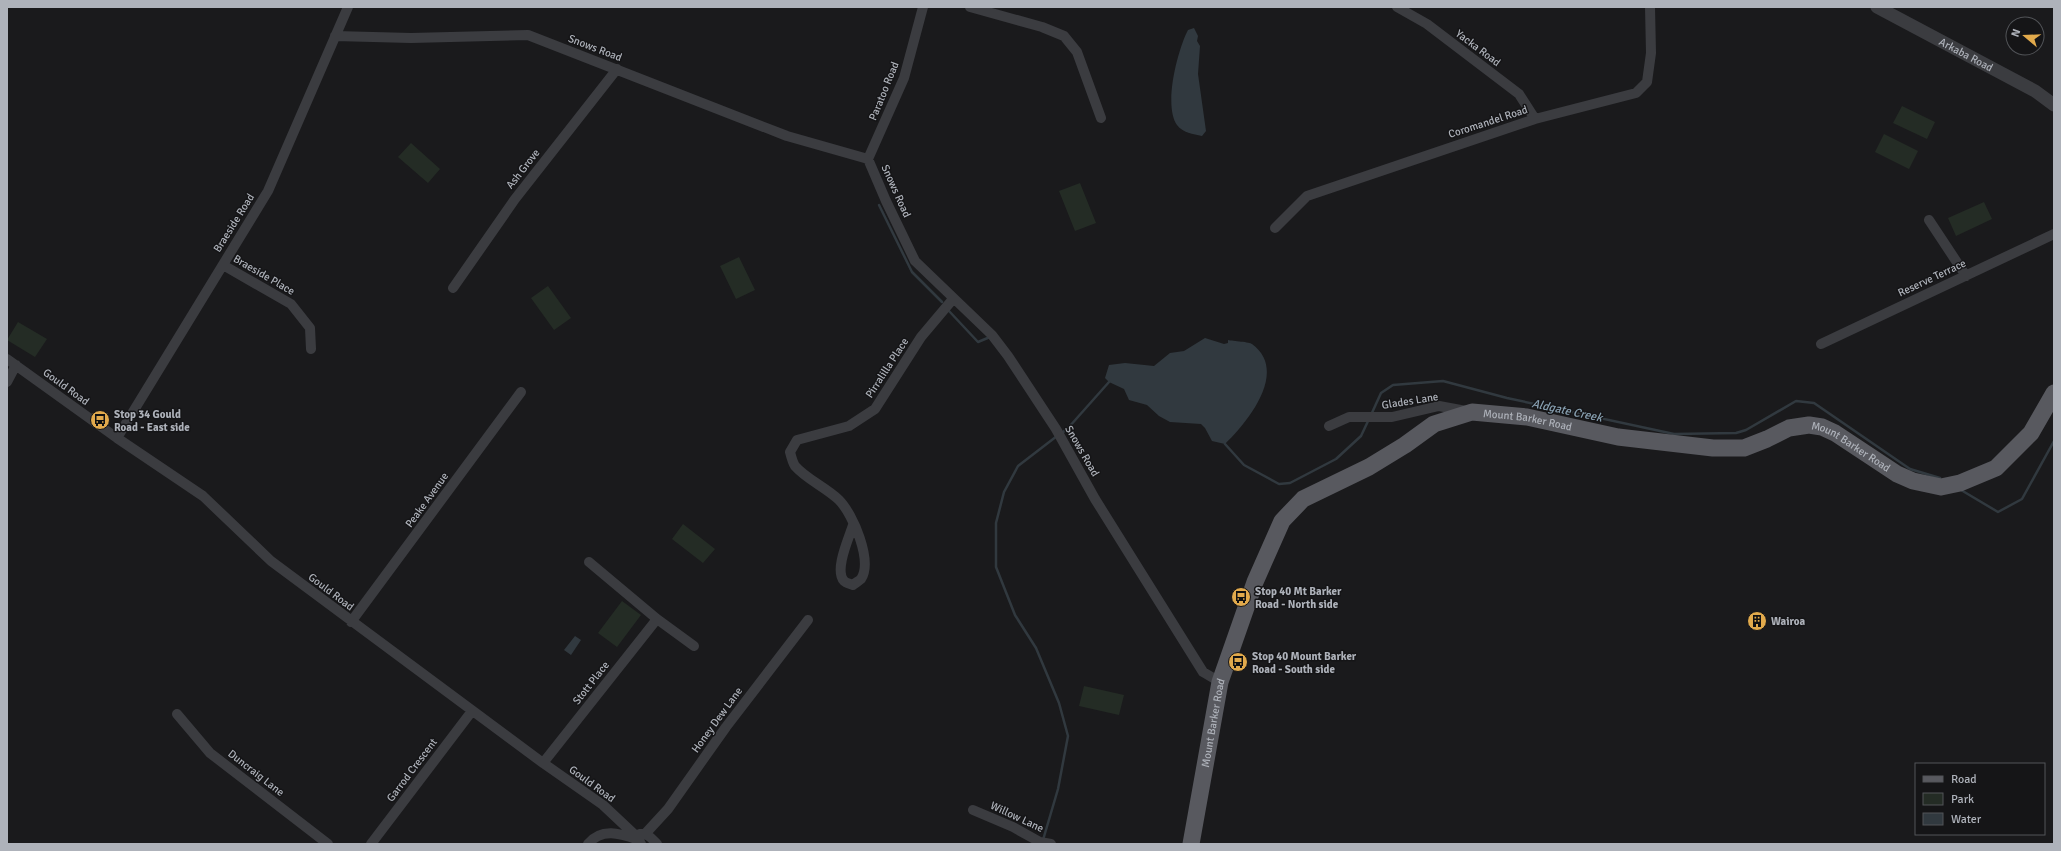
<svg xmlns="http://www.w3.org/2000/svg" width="2061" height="851" viewBox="0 0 2061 851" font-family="Signika,sans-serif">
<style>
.green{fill:#242c25}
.water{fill:#31393f}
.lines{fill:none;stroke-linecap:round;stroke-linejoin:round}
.stream{stroke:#31393f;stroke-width:2.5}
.minor{stroke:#3b3c40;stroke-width:10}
.tertiary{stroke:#3b3c40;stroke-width:13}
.primary{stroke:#58595f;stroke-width:17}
.labels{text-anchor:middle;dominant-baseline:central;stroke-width:3;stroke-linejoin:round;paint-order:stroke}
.street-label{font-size:11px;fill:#aeb2ba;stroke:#151517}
.poi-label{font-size:11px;font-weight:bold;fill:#aeb2ba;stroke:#151517;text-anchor:start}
.water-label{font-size:12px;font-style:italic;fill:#88a0b1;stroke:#151517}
</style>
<rect width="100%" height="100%" fill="#1a1a1c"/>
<!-- green -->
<path class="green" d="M1902,106l33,16 -8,17 -34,-16z
M1884,134l34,17 -9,18 -34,-17z
M411,143l29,26 -12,14 -30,-26z
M1080,183l16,40 -21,8 -16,-40z
M1984,202l8,17 -36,17 -8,-18z
M739,257l16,33 -19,9 -16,-33z
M548,286l23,32 -17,12 -23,-32z
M18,322l29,17 -12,18 -28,-17z
M683,524l32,25 -12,14 -31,-24z
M622,601l19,14 -24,32 -19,-14z
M1084,686l40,9 -5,20 -40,-9z"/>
<!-- water -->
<path class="water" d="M1194,28l4,8 -1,5 3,5 -2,28 8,57 -4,5c-9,-2 -19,-3 -25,-11 -14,-20 1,-76 11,-95z
M1205,338l19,6 4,-1v-3c5,1 22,2 24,4 37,27 -4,78 -27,100l-13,-3 -7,-13 -4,-4 -31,-2 -11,-6 -12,-11 -18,-5 -5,-11 -15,-7 -4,-4 4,-13 16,-2 29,3 16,-13 14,-2z
M575,636l6,4 -10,15 -7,-5z"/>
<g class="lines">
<!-- stream -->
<path class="stream" d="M879,205l33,67 30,30
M949,311l29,31 12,-5
M1371,415l10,-22 12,-8 50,-4 64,17 167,36 62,-1 10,-3 50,-29 18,2 96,66 30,9
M1062,433l7,-6 40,-45
M1225,444l19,21 35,19 11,-1 46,-24 25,-23 8,-17
M1961,490l37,22 24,-13 32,-58
M1043,840l15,-51 10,-53 -9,-33 -23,-55 -21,-33 -19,-48v-44l8,-31 14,-26 39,-30"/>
<!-- minor -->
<path class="minor" d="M970,7l72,20 22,9 13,16 24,66
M1397,7l30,17 92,70 16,25
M335,36l76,2 117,-3 259,101 81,23 18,42 29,60 77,74 16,21 48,73 39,70 108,173 17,10
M868,159l36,-81 19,-71
M1929,220l37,56
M1275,228l32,-32 228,-77 101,-26 11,-11 4,-29 -1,-46
M223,265l68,39 19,24 1,21
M453,288l62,-89 102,-130
M1821,344l233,-110
M7,359l110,79 86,58 68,65 272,202 60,42 33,31 5,8
M7,382l9,-17
M1329,426l20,-9h43l47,-11 27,5
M117,438l151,-247 80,-184
M853,525c-4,13 -19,45 -9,56 2,2 7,3 9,4 2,-2 6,-4 8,-6 12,-18 -8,-65 -22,-79 -12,-12 -33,-21 -44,-34 -2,-3 -4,-10 -5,-14l7,-12 52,-14 26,-17 46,-72 32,-38
M657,619l37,27
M351,622l170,-230
M177,714l33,39 118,91
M543,763l114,-144 -68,-57
M973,810l40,17 27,15 11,2
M640,834c8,-1 12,5 17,10
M645,834l23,-25 58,-82 82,-107
M371,844l101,-133
M588,844c14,-17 33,-10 51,-4"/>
<!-- tertiary -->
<path class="tertiary" id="s1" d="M1877,7l158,84 19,14"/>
<!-- primary -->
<path class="primary" id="s2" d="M1191,844l29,-162 35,-100 27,-61 21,-22 66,-32 36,-22 29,-21 38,-12 55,5 91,20 95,11h31l23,-9 22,-11 20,-3 13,2 13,6 62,41 16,7 28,6 19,-4 36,-15 35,-35 23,-40"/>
</g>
<!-- icons -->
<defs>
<g id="bus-disc" transform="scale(1)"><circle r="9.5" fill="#e2aa4c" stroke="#151517"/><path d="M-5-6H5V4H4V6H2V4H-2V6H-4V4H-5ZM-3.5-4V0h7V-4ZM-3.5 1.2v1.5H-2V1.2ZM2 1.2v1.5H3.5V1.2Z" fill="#111"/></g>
<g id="building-disc" transform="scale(1)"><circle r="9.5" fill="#e2aa4c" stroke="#151517"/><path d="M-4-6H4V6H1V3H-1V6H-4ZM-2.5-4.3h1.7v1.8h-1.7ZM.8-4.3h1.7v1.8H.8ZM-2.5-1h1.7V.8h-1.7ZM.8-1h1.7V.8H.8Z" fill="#111"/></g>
</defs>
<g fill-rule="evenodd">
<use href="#bus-disc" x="100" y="420"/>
<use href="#bus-disc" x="1241" y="597"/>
<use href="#building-disc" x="1757" y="621"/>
<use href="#bus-disc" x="1238" y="662"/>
</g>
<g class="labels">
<!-- street labels -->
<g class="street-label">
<text transform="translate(595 48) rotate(21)">Snows Road</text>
<text transform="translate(1478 48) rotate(37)">Yacka Road</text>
<text stroke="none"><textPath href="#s1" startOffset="101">Arkaba Road</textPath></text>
<text transform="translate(884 91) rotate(-68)">Paratoo Road</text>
<text transform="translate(1488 122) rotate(-18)">Coromandel Road</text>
<text transform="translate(523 169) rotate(-52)">Ash Grove</text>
<text transform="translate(896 191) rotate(66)">Snows Road</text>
<text transform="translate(234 223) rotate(-58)">Braeside Road</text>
<text transform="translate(264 275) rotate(30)">Braeside Place</text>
<text transform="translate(1932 278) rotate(-25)">Reserve Terrace</text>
<text transform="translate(887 368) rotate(-57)">Pirralilla Place</text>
<text transform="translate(66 387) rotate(36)">Gould Road</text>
<text transform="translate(1410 401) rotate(-9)">Glades Lane</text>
<text stroke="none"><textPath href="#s2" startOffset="615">Mount Barker Road</textPath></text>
<text stroke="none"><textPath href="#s2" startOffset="951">Mount Barker Road</textPath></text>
<text transform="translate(1082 451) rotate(60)">Snows Road</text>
<text transform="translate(427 500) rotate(-54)">Peake Avenue</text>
<text transform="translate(331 592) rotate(37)">Gould Road</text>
<text transform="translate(591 683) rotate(-52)">Stott Place</text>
<text transform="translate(717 720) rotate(-54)">Honey Dew Lane</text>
<text stroke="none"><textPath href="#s2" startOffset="123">Mount Barker Road</textPath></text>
<text transform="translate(412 770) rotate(-53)">Garrod Crescent</text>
<text transform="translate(256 773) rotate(38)">Duncraig Lane</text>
<text transform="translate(592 784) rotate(36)">Gould Road</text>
<text transform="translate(1017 817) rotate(25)">Willow Lane</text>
</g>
<!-- poi labels -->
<g class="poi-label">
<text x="114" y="414">Stop 34 Gould<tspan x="114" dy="13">Road - East side</tspan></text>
<text x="1255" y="591">Stop 40 Mt Barker<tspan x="1255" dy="13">Road - North side</tspan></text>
<text x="1771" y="621">Wairoa</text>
<text x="1252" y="656">Stop 40 Mount Barker<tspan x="1252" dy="13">Road - South side</tspan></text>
</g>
<!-- water labels -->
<g class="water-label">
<text transform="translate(1567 411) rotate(12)">Aldgate Creek</text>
</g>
</g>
<!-- border -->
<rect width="2061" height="851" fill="none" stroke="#aeb2ba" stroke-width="16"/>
<!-- legend -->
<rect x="1915" y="763" width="130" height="72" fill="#151517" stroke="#525458"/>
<rect x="1923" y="776" width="20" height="6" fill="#58595f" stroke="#525458"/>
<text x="1951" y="783" font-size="12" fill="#aeb2ba">Road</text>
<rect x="1923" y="793" width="20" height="12" fill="#242c25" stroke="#525458"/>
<text x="1951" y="803" font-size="12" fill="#aeb2ba">Park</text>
<rect x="1923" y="813" width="20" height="12" fill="#31393f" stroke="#525458"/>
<text x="1951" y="823" font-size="12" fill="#aeb2ba">Water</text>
<!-- north arrow -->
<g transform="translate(2025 36) rotate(289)"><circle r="19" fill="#151517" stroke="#525458"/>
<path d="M0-3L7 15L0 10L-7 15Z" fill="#e2aa4c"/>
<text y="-6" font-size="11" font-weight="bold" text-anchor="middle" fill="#aeb2ba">N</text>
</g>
</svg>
